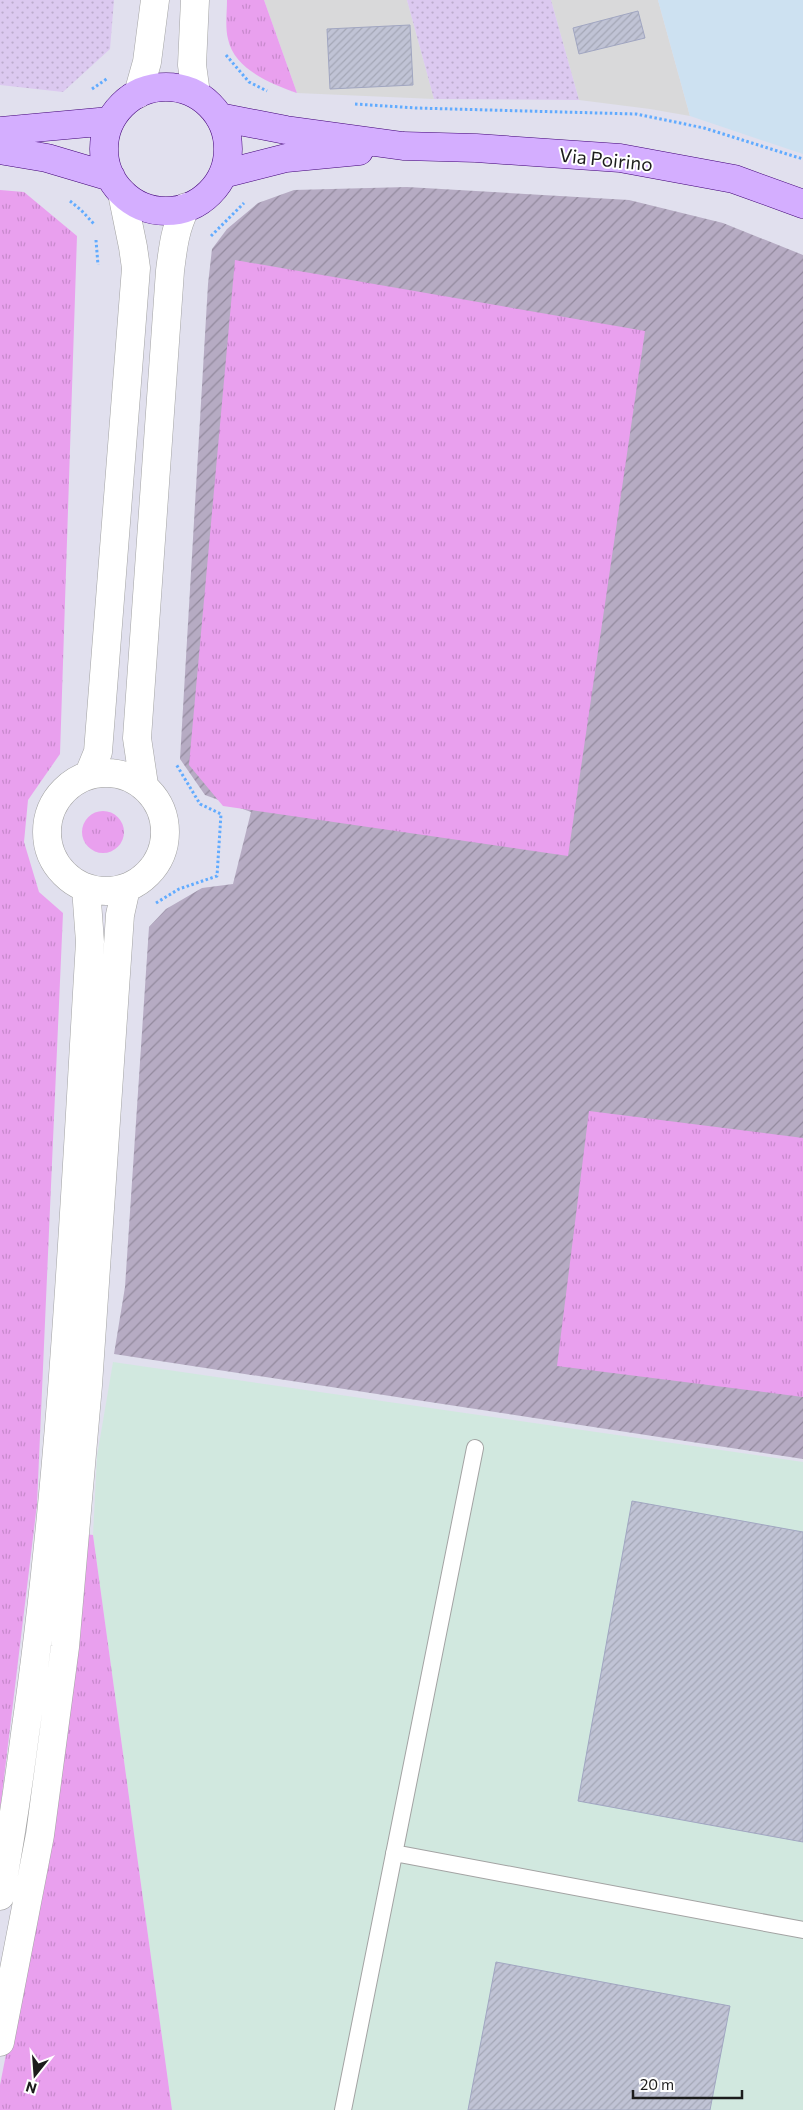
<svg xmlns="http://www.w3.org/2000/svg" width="803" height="2110" viewBox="0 0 803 2110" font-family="Commissioner,sans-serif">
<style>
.residential{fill:#d9d9da}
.commercial{fill:#cde1f1}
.industrial{fill:#d1e8df}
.construction{fill:url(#construction-furrows)}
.farmland{fill:url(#farmland-dots)}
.grass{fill:url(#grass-tufts)}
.building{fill:url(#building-hatch);stroke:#a1a6c1}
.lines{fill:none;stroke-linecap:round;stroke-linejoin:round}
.service-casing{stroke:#a3a3a3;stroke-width:18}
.minor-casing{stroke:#a3a3a3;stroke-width:29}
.tertiary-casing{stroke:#a3a3a3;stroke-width:29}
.secondary-casing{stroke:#3f0076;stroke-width:29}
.path{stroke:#61abff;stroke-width:3;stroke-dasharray:2.5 2.5;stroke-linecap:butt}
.service{stroke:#fff;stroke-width:16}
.minor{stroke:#fff;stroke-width:28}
.tertiary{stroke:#fff;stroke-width:28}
.secondary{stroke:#d4aeff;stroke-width:28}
.labels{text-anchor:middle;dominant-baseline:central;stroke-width:4;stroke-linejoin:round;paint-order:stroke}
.street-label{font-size:19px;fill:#1c1c1c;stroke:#fff}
</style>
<defs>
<pattern id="construction-furrows" width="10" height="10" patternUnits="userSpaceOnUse" patternTransform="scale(1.25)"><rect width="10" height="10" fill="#b6abc3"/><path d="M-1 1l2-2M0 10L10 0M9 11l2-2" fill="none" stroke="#938a9e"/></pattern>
<pattern id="farmland-dots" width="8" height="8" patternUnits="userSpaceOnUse" patternTransform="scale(1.25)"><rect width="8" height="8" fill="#dcc9f0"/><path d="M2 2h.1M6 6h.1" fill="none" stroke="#bcaccd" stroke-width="1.8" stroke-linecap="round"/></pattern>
<pattern id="grass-tufts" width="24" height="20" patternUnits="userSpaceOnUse" patternTransform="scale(1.25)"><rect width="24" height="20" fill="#e9a0ee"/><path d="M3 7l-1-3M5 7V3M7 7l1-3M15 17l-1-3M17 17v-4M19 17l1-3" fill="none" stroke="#c789cc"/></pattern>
<pattern id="building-hatch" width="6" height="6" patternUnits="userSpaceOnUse" patternTransform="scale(1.25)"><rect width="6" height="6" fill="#c0c3d5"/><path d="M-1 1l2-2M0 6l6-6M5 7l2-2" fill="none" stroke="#a4a7b6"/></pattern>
</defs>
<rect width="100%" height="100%" fill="#e1e0ee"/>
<!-- residential -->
<path class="residential" d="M264,0h143l27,99 -137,-6z
M551,0h107l32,116 -40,-7 -71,-9z"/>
<!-- commercial -->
<path class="commercial" d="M658,0h145v154l-113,-38z"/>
<!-- industrial -->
<path class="industrial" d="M113,1362l690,100v648h-631l-79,-575 4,-79z"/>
<!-- construction -->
<path class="construction" d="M407,187l222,13 94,23 80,32v1204l-689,-105 11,-67 24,-360 17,-18 36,-21 31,-4 18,-72 -46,-17 -25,-36 28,-475 4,-35 15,-20 31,-26 36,-13z"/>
<!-- farmland -->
<path class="farmland" d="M0,0h114l-4,49 -47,43 -63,-7z
M407,0h144l28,100 -145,-1z"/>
<!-- grass -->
<path class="grass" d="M227,0h37l33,93c-26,-9 -63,-24 -69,-54 -3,-12 -1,-27 -1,-39z
M0,190l24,2 53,44 -17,518 -32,46 -4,42 15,50 24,21 -26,591 -37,307z
M235,260l410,71 -77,525 -345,-50 -34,-41z
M82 832a21 21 0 1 1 42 0a21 21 0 1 1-42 0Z
M589,1111l214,27v259l-246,-31z
M85,1534l8,1 79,575h-172v-25l57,-290z"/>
<!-- building -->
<path class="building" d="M638,11l7,27 -66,16 -6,-26z
M410,25l3,60 -83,4 -3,-60z
M632,1501l171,31v310l-225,-41z
M496,1962l234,44 -20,104h-242z"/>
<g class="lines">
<!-- service casing -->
<g class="service-casing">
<path id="service" d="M394,1853l409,77
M343,2110l132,-662"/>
</g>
<!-- minor casing -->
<g class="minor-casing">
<path id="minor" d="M195,0l-3,65 4,29
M138,94l9,-32 8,-62"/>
</g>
<!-- tertiary casing -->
<g class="tertiary-casing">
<path id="tertiary" d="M47 832a59 59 0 1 1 118 0a59 59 0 1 1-118 0Z
M89,774l9,-22 38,-484 -3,-21 -11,-54
M144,785l-7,-47 33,-467c3,-24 5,-43 16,-64
M0,1896c10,-54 18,-108 25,-162 38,-262 49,-527 65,-792l-4,-54
M0,2042l40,-207 25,-188 23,-262 32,-470 6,-27"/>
</g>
<!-- secondary casing -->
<g class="secondary-casing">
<path id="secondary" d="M104 149a62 62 0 1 1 124 0a62 62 0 1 1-124 0Z
M219,117l67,13 117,16 73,2 144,10 114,21 69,25
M0,131l110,-10
M0,150l47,8 64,19
M223,174l63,-16 73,-7"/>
</g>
<!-- path -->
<path class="path" d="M226,55l23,27 18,9
M92,89l16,-11
M355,104l61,4 220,6 68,14 99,31
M70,201l11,9 13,14
M211,236l33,-33
M96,240l2,25
M156,903l23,-14 38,-13 4,-62 -21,-10 -24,-40"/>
<!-- service -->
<use href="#service" class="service"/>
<!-- minor -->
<use href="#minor" class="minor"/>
<!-- tertiary -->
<use href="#tertiary" class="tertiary"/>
<!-- secondary -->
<use href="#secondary" class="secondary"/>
</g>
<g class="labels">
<!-- street labels -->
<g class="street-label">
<text transform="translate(606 159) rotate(6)">Via Poirino</text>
</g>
</g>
<!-- north arrow -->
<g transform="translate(35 2075) rotate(197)" stroke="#ffffff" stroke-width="4" paint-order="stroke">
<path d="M0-4L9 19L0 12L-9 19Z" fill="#1c1c1c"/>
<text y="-8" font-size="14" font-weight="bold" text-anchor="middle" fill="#1c1c1c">N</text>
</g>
<!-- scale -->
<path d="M633 2090v8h109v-8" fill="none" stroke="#1c1c1c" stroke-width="2.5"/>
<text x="640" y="2090" font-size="15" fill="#1c1c1c" stroke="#ffffff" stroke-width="4" paint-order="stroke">20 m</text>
</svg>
